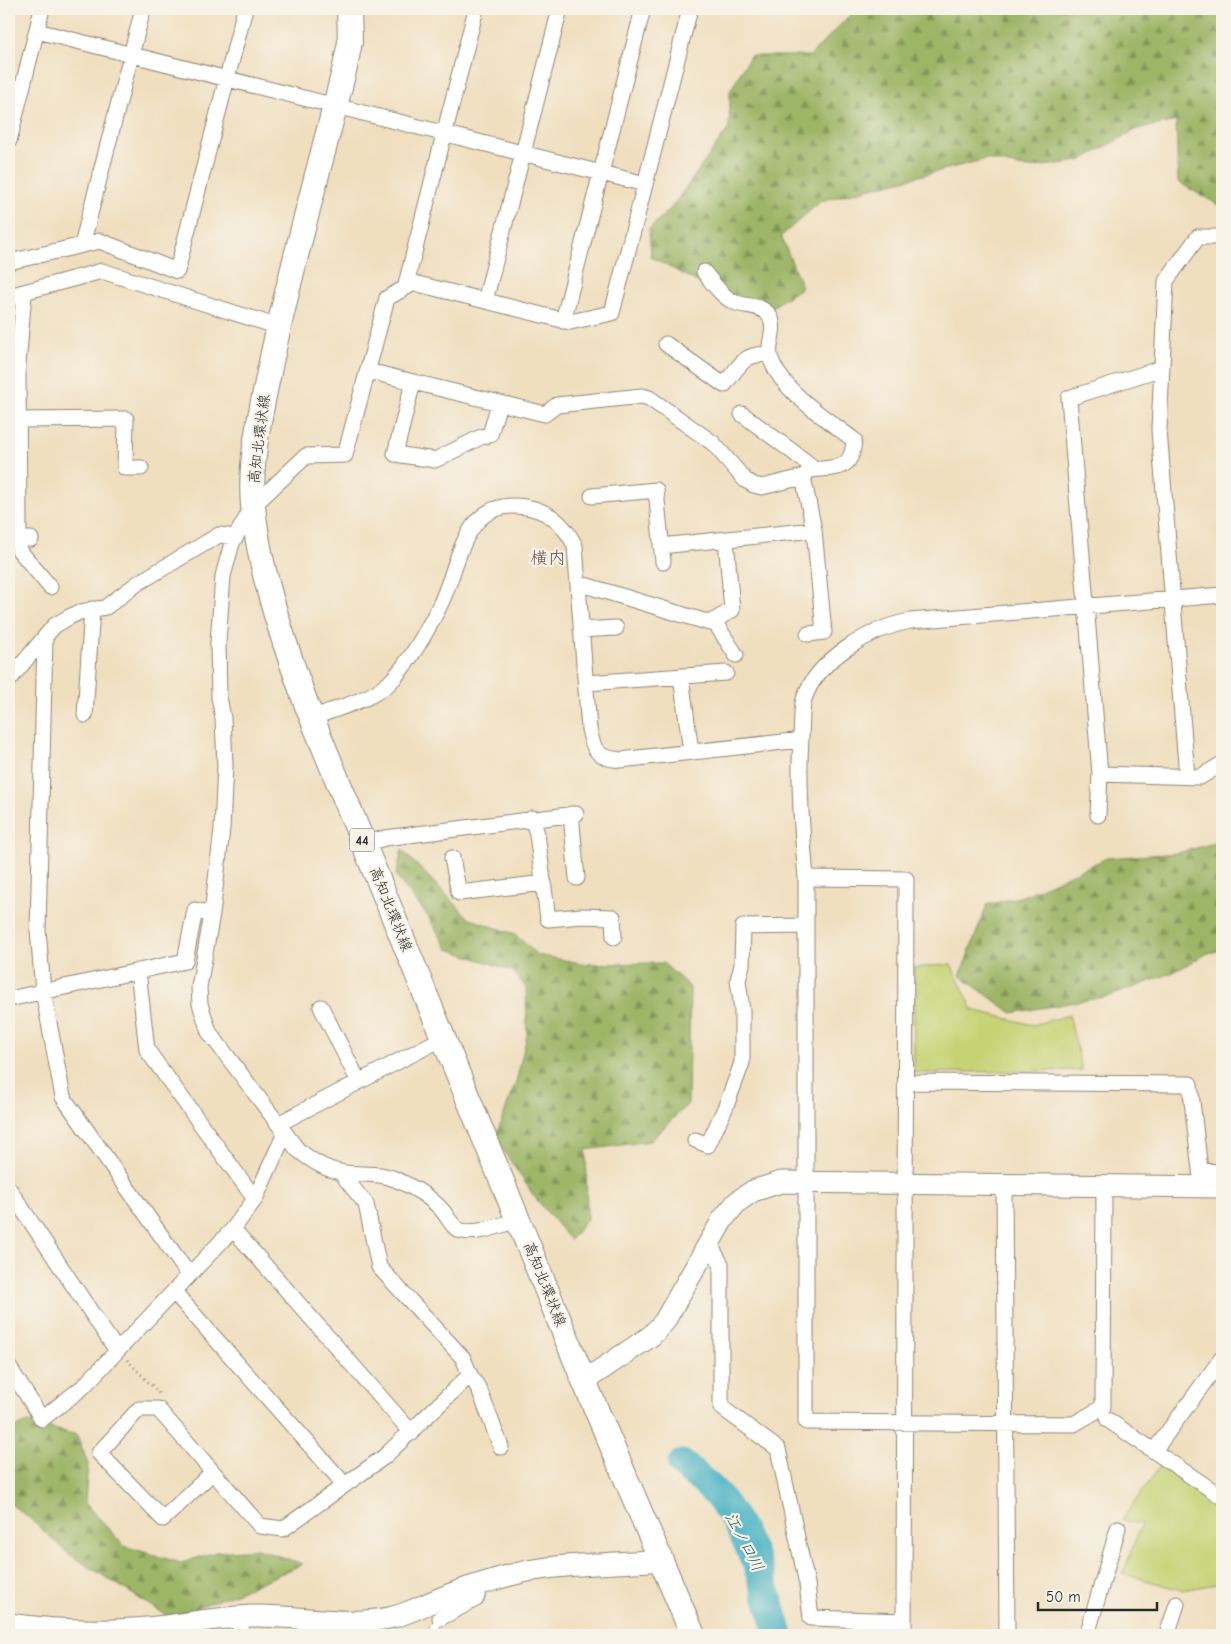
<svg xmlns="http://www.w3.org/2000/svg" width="1231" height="1644" viewBox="0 0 1231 1644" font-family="'Comic Neue','Klee One',sans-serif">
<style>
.forest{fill:url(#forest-firs);stroke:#647048}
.park{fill:#c6d374;stroke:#787f50}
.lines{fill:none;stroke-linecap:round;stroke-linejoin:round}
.river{stroke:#45b1c3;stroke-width:29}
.lane-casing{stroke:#8e8575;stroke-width:9}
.street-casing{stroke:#8e8575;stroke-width:17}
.secondary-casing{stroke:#8e8575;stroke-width:23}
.primary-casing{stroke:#8e8575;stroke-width:26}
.path{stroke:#8e8575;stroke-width:3;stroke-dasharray:1 4;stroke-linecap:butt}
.lane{stroke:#fff;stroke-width:8}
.street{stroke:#fff;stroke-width:15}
.secondary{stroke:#fff;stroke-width:21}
.primary{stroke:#fff;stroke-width:24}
.labels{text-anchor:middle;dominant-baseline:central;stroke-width:4.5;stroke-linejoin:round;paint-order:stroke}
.shield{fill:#f7f3e8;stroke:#686764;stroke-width:1}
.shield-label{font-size:14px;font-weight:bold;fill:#2b2b2b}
.street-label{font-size:15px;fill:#2b2b2b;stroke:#f7f3e8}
.water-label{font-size:16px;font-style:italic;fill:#345a60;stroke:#f7f3e8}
.quarter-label{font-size:18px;fill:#71534d;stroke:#f7f3e8}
</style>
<defs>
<pattern id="forest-firs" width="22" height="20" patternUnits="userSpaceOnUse" patternTransform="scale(1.25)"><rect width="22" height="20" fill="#9cb566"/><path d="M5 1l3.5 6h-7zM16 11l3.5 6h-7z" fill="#7f9354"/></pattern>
</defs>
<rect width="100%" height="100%" fill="#f7f3e8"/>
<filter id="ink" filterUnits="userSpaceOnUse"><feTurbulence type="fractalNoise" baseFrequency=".02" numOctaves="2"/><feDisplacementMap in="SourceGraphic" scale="10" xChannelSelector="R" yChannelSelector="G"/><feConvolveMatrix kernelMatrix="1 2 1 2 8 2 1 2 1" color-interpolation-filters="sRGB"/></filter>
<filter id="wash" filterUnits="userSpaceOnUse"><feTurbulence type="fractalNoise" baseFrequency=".0096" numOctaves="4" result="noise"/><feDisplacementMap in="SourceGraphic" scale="20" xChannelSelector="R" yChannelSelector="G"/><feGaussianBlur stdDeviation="1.12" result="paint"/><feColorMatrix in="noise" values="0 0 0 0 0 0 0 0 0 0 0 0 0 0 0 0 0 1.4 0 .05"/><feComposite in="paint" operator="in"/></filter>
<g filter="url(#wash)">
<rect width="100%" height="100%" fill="#f0dfbf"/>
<!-- forest -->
<path class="forest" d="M850,9h372v198l-44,-25 -2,-61 -39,8 -57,32 -52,7 -42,-9 -165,42 -40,35 21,51 -37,25 -62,-27 -52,-28 -2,-28 23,-22 57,-79 1,-37 20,-35h60l41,-42z
M1222,841v109l-14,3 -36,20 -62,23 -98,17 -52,-37 27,-71 36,-9 84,-38 71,-5z
M402,850l68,69 45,15 22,21 49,9 77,-1 27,24 -2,117 -38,37 -64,9 1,69 -17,21 -36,-44 -39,-58 21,-56 11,-47 -1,-47 -13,-17 -65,-22 -21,-34 -31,-39z
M28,1422l49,13 11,29 -3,39 39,43 57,17 35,-11 41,-3 46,15 -74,32 -60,21 -100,-63 -43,-39 -17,-12v-73z"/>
<!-- park -->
<path class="park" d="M951,964l22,46 60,15 36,-10 13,55 -168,3v-105z
M1161,1465l61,43v75l-40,7 -59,-16 18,-50 -19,-4z"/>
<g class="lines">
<!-- river -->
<path class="river" d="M682,1464c11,10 25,19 35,31 34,40 48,91 62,140"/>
</g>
</g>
<g filter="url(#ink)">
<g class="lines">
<!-- lane casing -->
<g class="lane-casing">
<path id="lane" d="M434,1635v-6l6,-11"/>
</g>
<!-- street casing -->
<g class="street-casing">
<path id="street" d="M37,31l608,153
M9,141l33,-132
M82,245l61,-236
M9,262l91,-21 77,30 68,-262
M704,272c8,10 18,25 30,30 10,5 27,2 35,13 9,13 -2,28 1,41 9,34 57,63 84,84 -2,32 -18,27 -44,30l-7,7
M405,288l71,-279
M24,293l-6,72 1,173 12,1
M9,296l93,-25 177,56
M485,301l75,-292
M563,321l80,-312
M666,344l58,41c15,-18 20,-34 46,-30
M368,371l177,43 12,-9 85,-9 7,2 64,45 32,37 9,5 8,2 41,-10 11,53 10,102 -16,2
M413,382l-18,72 40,6 46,-23 9,-2 9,-32
M742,414l67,50 1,6
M18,420l108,-1 -1,49h16
M592,496l64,-6 7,72
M19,538v12l31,37
M661,546l153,-16
M578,583l132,40 22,-13 -6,-70
M714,621l22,34
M581,630l35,-2
M45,638l-7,292 5,61 20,106 126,178
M681,676l10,76
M9,680l45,-54 15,-9 11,-5 26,-5 32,-24 81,-48 17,2
M586,683l140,-10
M85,715l7,-106
M312,718c26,-11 63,-18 82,-40 16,-18 34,-49 45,-71 22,-42 22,-114 92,-99 21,5 35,19 44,38l14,183c4,21 8,29 31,31l181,-20
M1100,774l100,3 22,-13
M1187,777l-28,-347 7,-149 32,-44h24
M571,814l6,64
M1098,815l2,-41 -31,-376 93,-30
M532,818l5,16 11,85 34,-3 31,1 1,20
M363,844l22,-6 191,-24
M452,858l7,35 85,-10
M806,878l100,1 -2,756
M138,971l9,79 108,149
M9,999l176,-38 10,-51 17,4
M321,1007l38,75
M906,1082l284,2 12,103
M278,1124l165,-86
M695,1140l13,5 18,-39 16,-43v-53l-4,-30 4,-15 1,-38 63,-1
M1200,1171l22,1
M1004,1185l3,450
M1104,1186l-1,221 -29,17 -268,-2v-544c-4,-47 -8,-94 -5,-141 1,-12 0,-27 3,-38 13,-40 68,-71 106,-78l312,-26
M9,1189l108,162
M518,1220c-16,4 -39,15 -56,11 -10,-2 -14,-15 -21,-22 -11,-12 -28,-22 -44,-29 -19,-9 -37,-4 -57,-8 -16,-3 -31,-13 -43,-23l-88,-117 -9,-28 -1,-17 13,-73 10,-85 3,-64 -2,-47 -4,-21 -1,-55 5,-66 9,-33 21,-37 53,-50 39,-1 42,-157 27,-15 156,39 42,-9 78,-304
M233,1229l179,204
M709,1243l12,21v143l57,42 29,135 4,34 93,3
M174,1292l171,193
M9,1367l33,52 41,-32 150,-158 22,-30 30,-66
M470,1375l9,14 22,58
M1108,1420l114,77
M1154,1451l68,-93
M213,1472l-50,47 -64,-66 40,-44h19l102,117 23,3 101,-72 86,-82 -7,-17 -84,-91 -13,-63 -26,-32
M440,1618l36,-19 5,-15
M239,1635l4,-18
M1087,1635l31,-107
M1167,1635l10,-31"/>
</g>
<!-- secondary casing -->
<g class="secondary-casing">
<path id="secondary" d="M584,1381l67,-45 13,-14 59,-103 14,-17 16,-11 28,-9 441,5
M9,1624c41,6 82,8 124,5 40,-2 80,-12 120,-13 46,-1 91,11 136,2 20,-4 38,-15 57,-22 19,-8 41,-14 61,-20 50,-14 103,-11 154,-16"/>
</g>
<!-- primary casing -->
<g class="primary-casing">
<path id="primary" d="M349,9l1,33 -5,25c-25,100 -54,199 -75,300 -9,45 -21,92 -17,138 6,67 31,138 54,201l277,675 109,254"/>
</g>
<!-- path -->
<path class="path" d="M127,1360l31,32 1,4"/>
<!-- lane -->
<use href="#lane" class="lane"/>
<!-- street -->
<use href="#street" class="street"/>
<!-- secondary -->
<use href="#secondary" class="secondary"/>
<!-- primary -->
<use href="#primary" class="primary"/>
</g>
</g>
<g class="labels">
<!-- shield labels -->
<rect class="shield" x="349.5" y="828.5" width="25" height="23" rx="4"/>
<g class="shield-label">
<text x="362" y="840">44</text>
</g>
<!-- street labels -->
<g class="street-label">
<text transform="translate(259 439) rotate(-83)">高知北環状線</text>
<text transform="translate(391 909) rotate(68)">高知北環状線</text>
<text transform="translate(545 1284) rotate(68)">高知北環状線</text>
</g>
<!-- water labels -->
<g class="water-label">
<text transform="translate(744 1542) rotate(62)">江ノ口川</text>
</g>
<!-- quarter labels -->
<g class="quarter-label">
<text x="548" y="558">横内</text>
</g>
</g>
<!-- margin -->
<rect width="1231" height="1644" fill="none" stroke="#f7f3e8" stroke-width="30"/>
<!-- scale -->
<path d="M1038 1602v8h119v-8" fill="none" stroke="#2b2b2b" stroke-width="2.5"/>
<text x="1046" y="1602" font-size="15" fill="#2b2b2b" stroke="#f7f3e8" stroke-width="4" paint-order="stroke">50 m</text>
</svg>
